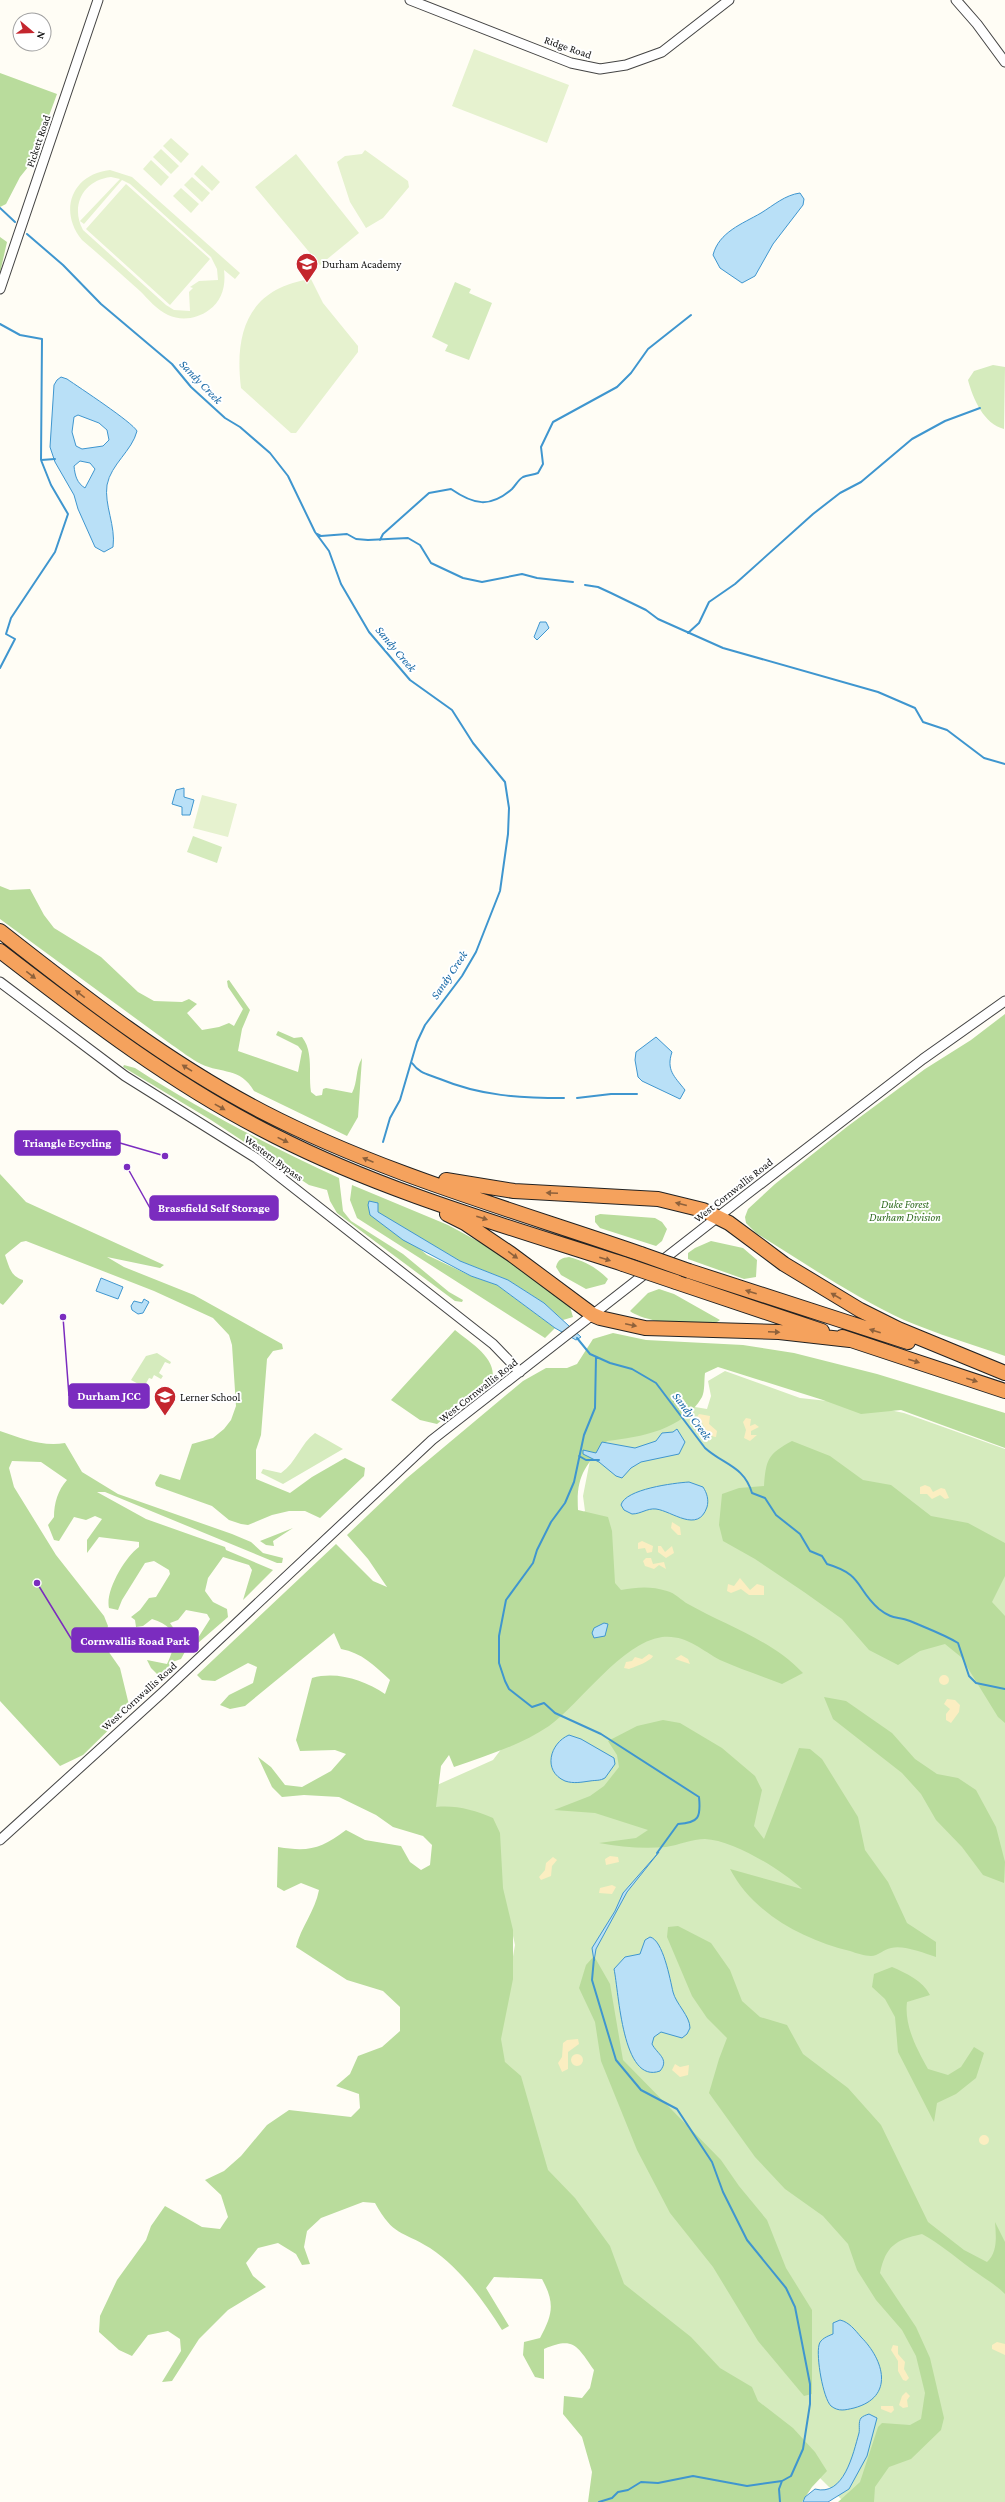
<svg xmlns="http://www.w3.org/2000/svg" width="1005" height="2502" viewBox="0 0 1005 2502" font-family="'Crimson Pro',serif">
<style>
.green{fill:#d5ebbd}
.forest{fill:#b9dc9c}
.sand{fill:#fbeec1}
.pitch{fill:#e6f2cf;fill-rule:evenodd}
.water{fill:#b9e0f7;stroke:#3f96cf;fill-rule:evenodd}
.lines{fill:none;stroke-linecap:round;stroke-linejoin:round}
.stream{stroke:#3f96cf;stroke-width:2}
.minor-casing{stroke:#444;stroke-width:11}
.highway-casing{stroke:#222;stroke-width:16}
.minor{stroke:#fff;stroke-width:9}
.highway{stroke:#f5a25d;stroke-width:14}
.highway-bridge-casing{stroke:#222;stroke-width:16;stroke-linecap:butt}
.highway-bridge{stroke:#f5a25d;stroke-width:14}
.oneway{fill:#8e613b}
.labels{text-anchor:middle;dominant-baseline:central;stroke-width:4;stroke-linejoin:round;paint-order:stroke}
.street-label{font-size:11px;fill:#111;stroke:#fff}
.poi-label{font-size:11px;fill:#111;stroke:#fff;text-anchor:start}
.park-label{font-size:11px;font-style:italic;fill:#2f6b1f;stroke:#fff}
.water-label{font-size:12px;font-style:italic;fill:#1768a6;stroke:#fff}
.leader{fill:none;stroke:#7b2cbf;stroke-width:1.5}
.callout-dot{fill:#7b2cbf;stroke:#fff;stroke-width:1.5}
.callout{fill:#7b2cbf;stroke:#7b2cbf;stroke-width:1.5}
.callout-label{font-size:12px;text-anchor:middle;font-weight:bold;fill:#fff}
</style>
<rect width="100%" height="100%" fill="#fffdf5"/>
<!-- green -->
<path class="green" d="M455,282l16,7 -2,4 23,10 -23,57 -24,-9 3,-6 -16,-8z
M993,365l12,2 -1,62c-20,-5 -31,-30 -36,-49l6,-9z
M193,836l29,11 -5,16 -30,-11z
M157,1353l14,9 -1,2 -5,-2 -6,11 4,3 -2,3 -7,-4 -2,4 -3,-1 -4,7 1,3 -15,-8 15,-24z
M725,1371l75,27 65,7 39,8 101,36v1053h-161l-44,-44 -155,-142 -100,-134 -47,-140 17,-97 -7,-32 -79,-94 8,-34 56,-25 25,-33 37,-192 30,-24 -2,-15 9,-46 10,-12 81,-33 24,4 4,-13 -3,-15z
M315,1433l28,16 -60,35 -22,-11 2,-4 18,4c15,-10 20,-30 34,-40z"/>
<!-- forest -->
<path class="forest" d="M0,73l57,21 -25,68 -12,15 -14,27 -6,3z
M0,237l7,5 -7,31z
M0,886l10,4 20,-1 14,26 10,13 47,29 37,35 16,9 28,1 7,-3 8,5 -10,9 15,17 17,-3 10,-4 5,3 9,-17 -15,-22 -1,-6 2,-1 21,30 -8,19 -4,22 60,21 4,-21 -4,-5 -22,-11 2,-4 16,7 8,-1c12,15 6,38 9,55l5,4 6,-1 1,-6 3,-1 26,5c6,-11 3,-23 10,-35l-4,59 -11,19 -93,-45c-14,-24 -32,-17 -53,-27 -10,-5 -20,-13 -29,-19l-172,-126z
M1005,1014v342c-34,-12 -68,-22 -101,-36 -51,-24 -100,-57 -148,-87l-10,-10 -1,-6 3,-8 27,-25 73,-58 77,-57 46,-29z
M124,1065l11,3c65,42 133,77 204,110l4,33 8,10 52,33 46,38 14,8 -1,2 -7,-1 -118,-88 -7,-12 -3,-11 -18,-5 -98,-65 -88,-53z
M0,1174l26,28 138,63 -4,3 -53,-11 17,10 70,28 88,49 1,5 -10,2 -6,8 -6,76 -5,15v29l34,14 22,-16 33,-19 20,10 -1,8 -44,42 -15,-7h-16l-17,4 -24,10 -7,-1 -12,-4 -17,-14 -56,-20 -1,-3 5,-9 20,6 12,-36 21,-6 11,-9 7,-9 5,-14 -4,-61 -3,-10 -16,-17 -59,-27 -128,-50 -5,1 -16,13c4,11 5,21 18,25v2l-20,23 -3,-2z
M352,1185l96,40 48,26 74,56 3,10 -10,3 -19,-17 -36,-23 -48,-19 -83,-49 1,-9 -10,2 59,50 44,21 26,9 58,43 -10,10 -188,-120 -7,-18z
M600,1214l55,4 7,4 5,7 -5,12 -6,5 -56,-18 -5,-6v-6z
M711,1241l32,7 14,12 -1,17 -12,2 -56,-20v-6l7,-5z
M569,1257c16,4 28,11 39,22l-3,5 -19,5 -25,-14 -5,-8c2,-8 6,-9 13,-10z
M659,1289l15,5 46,26c-12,12 -77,2 -90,-9l18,-18z
M455,1330c14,12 43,28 37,50l-55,44 -17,-4 -29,-20z
M613,1333l33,7 97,5 51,8 83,21 128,39v35l-104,-38 -40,4 -38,-14 -105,-33 -13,6c-1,7 0,18 -3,24 -19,33 -61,40 -95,44 -22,26 -31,34 -29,69l30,7 4,14 3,52 6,7c17,-3 30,-4 46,1 8,2 14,9 21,13 39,22 84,36 115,69l-21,11c-20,-8 -42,-15 -62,-24 -18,-10 -35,-26 -58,-23 -41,6 -81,66 -113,89 -28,19 -63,30 -95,41l-5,-12 -8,11 -5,41c20,-2 38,3 57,11l7,15 3,55 10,42v49l-12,60 4,23 16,14 27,94 27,28 35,48 14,38 67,53 29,31 32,19 6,14 35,27 22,24 12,19 -15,16 -10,15h-214l4,-30 -10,-35 -19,-23 1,-18 18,2 8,-10 4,-18c-17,-24 -20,-34 -50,-21v30l-9,-2 -12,-22 1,-13 16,-4c13,-24 15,-35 2,-59l-48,-2 -8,11 23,38 -7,4c-19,-30 -41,-61 -72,-82 -29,-18 -36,-11 -55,-45l-12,-1 -42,16 -14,13 -3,16 6,17 -8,1 -6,-11 -18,-11 -20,5 -12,15 7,13 13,11 -38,23 -29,29 -27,42 -10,1 19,-31 -1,-12 -12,-8 -20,4 -16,21 -13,-6 -20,-18 1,-16 17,-36 29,-40 5,-14 14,-20 37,21 18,2 8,-12 -7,-22 -16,-15 19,-9 17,-15 26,-31 22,-15 62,7 9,-9 -1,-14 -23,-8 14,-12 8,-18 24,-9 18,-16v-24l-17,-16 -36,-11 -51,-33c5,-20 19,-36 23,-57l-18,-7 -17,8 -7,-4 1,-40c31,5 43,2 68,-17l19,10 36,6 9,16 11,8 9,-5 2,-20 -9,-9 -30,-9 -17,-12 -37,-18 -35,-2 -22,2 -10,-10 -14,-30 13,10 14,18 17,2 29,-16 15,-17 -11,-4 -35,1 -4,-11 16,-62c25,-7 52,2 73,16l5,-14c-16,-15 -28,-27 -49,-31l-7,-16 -89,73 -15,3 -10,-4 9,-10 24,-12 4,-16 -9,-4 -33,18 -13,-1 -5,-5 139,-131 37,37 14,6 -19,-28 -21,-24 60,-57 116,-97 23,-13h21l10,-4 16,-25z
M0,1431c21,7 42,16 65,12l17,29 36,22 114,40 19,8 12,11 20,5 -1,5h-5l-172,-71h-8l49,27 79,28 1,3 47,20 -30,30 9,-30 -3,-5 -26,-8 -15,21 -3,13 8,11 14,7 1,8 -30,26 -2,-2 14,-22 -3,-5 -21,-4 -8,10 -8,3 17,25 -6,11 -9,3 -9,13 -4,1 -8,-8 -4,-8 20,4c10,-22 13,-36 -15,-45l-9,7 -7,1 -1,-7 -4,-3 9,-7 9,-12 7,-1 14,-23 -1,-4 -15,-9 -9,2 -23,37 -4,10 -9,-2c-4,-17 16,-51 30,-61v-5l-40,-5 -12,16v-13l15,-21 -7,-3 -9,4 -12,-3 -15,24 -5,-1 -6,-15 6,-8c0,-14 4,-27 13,-37l-26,-18 -29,-1 -3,7 5,19 42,68 48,61 4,10 -4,14 2,8 14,20 10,41 -47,46 -23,11 -60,-65z
M792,1441l38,15 33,24 28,5 40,31 37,7 37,20v33l-13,26 13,14v107l-7,-6 -37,-60 -16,-13 -25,7 -22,14 -29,-15 -27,-31 -38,-27 -49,-33 -32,-18 -4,-16 3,-31 17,-6 25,-2c2,-27 4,-32 28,-45z
M293,1528l-20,13 1,5 -8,-1 -6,-4z
M824,1697l22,4 46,32 23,26 22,15 21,4 18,12 20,37 9,35 -1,21 -21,-8 -21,-28 -26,-27 -15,-26 -19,-21 -69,-54z
M663,1720l17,3 42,25 33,28 7,14 -8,36 10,13 35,-91 11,1 12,10 36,58 7,33 23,32 19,41 29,19v15c-13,-4 -32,-12 -45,-9 -7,1 -13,8 -20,8 -6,0 -15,-3 -21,-5 -47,-11 -97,-38 -120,-82l72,20c-20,-19 -69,-49 -97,-50 -13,0 -26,6 -39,8 -23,2 -45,0 -67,-4l37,-5 12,-8 -53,-17 -41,-3 36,-14 14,-10 15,-19 -2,-12 -9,-14 29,-15z
M678,1926l33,17 19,27 12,31 18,16 27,8 16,29 45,34 33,37 47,97 36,28 23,12c11,-10 9,-26 8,-40l10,20v52c-11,-11 -23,-17 -35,-26 -16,-12 -30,-24 -48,-34 -27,6 -36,12 -42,39l36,54 14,31 14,60 -3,12 -30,29 -22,8 -14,20 -1,15h-36l22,-20 18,-55 4,-4 28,2 11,-6 4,-26 -9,-37 -14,-26 -26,-30 -19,-30 -9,-26 -25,-28 -38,-27 -30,-32 -46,-64 10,-34 8,-21 -20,-20 -15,-22 -25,-59 1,-10z
M594,1956l16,28 13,76 98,100 18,26 28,34 19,48 26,42v84l-8,2 -46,-55 -45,-74 -43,-54 -33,-63 -36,-89 -6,-39 -16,-34 7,-23z
M892,1967c14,6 31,14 38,28l-23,7c-3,24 10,47 21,67l20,6 13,-8 13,-20 10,6 -8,25 -20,16 -19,9 -3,19 -36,-70 -3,-35 -10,-18 -13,-12 2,-13z"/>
<!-- sand -->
<path class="sand" d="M699,1414l11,2 -1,8 8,7 -1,6c-11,-1 -11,-14 -19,-20z
M746,1418l5,1 -1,7 5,-2 4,3 -8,4v4h6l-7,6 -6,-3 2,-8 -3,-8z
M925,1485l5,2 3,5 8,-4 4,1 4,9 -4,1 -5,-4 -8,4 -5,-5h-7v-7z
M672,1522l8,5 1,8h-3l-7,-7z
M642,1541l11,5 -1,6 -5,1 -2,-5 -7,1v-6z
M658,1546h3l4,6 7,-6 2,7 -8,5 -8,-6z
M646,1558h5l2,6 11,-2 2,7 -7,-4 -5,4 -9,-3 -2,-5z
M740,1578l10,12 7,-6 7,2v9h-15l-8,-6 -10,4 -4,-2 1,-7 6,2z
M649,1654l4,2c-2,5 -18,11 -24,13l-5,-1 2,-6 6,-1 3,-4 7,2z
M681,1655l7,4 2,5 -15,-5z
M939 1680a5 5 0 1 1 10 0a5 5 0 1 1-10 0Z
M947,1699l8,1 5,5 -1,7 -8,11 -5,-3v-6l4,-5 -6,-5z
M610,1856l8,1 1,5 -13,3 -1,-6z
M553,1857l4,3 -5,6 -1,10 -10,4 -2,-3 6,-7 1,-7z
M612,1885l4,2 -4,7 -13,-1 1,-5z
M578,2039l1,5 -11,8v17l-6,3 -4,-9 4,-6 1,-14 4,-3z
M571 2060a6 6 0 1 1 12 0a6 6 0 1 1-12 0Z
M675,2064l5,3 9,-2 -1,10 -8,2 -8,-7z
M979 2140a5 5 0 1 1 10 0a5 5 0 1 1-10 0Z
M997,2342l8,2v11l-13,-6v-4z
M893,2345l5,1v8l7,8 -1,7 5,9 -3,3 -3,-1 -5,-9v-10l-7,-11z
M906,2392l4,4 -3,4 1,7 -5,1 -4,-3 3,-9z
M881,2406h12l1,4 -3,3 -10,-4z"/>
<!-- pitch -->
<path class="pitch" d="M474,49l95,36 -22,58 -95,-37z
M171,138l18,16 -8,9 -18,-17z
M161,149l18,17 -8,8 -18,-17z
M365,150l43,31 1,6 -26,31 -17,10 -16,-26 -13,-40 8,-6 17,-2z
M296,154l63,79 -39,32 -65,-78z
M151,160l18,17 -8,9 -18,-17z
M202,165l18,17 -8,9 -18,-17z
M110,170l22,7 108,96 -5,6 -11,-9c2,16 -2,31 -15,40 -12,9 -28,11 -41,5 -11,-5 -20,-16 -28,-24 -19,-17 -38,-34 -58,-51 -24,-29 -10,-66 28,-70zM111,177l9,2 -40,42 4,3 38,-44 8,4 81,73 6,12 1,11 -19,1 -9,6 3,1 -4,4 1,19 -16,-1 -8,-5 -83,-75c-13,-24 0,-50 28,-53z
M192,177l18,16 -8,9 -18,-17z
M126,184l84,75 -40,46 -84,-76z
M181,188l18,16 -8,9 -18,-17z
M311,279l12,24 35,43v6l-62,81h-5l-50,-45c-7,-57 8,-100 70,-109z
M202,795l35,9 -9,33 -35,-9z"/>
<!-- water -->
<path class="water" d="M800,193l4,6 -1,6 -30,39 -18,32 -13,7 -22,-15 -7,-13c6,-23 29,-31 48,-42 13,-8 24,-18 39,-20z
M61,377l6,2c13,9 65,43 70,52 -5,20 -26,33 -30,54 -3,20 9,41 6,62l-9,5 -9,-5 -17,-38 -4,-14 -19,-33 -5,-15 4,-62 3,-5zM78,415l21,8 8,7 2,10 -6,6 -21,3 -6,-3 -4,-14 2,-15zM80,461l10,2 5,6 -10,19c-8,-5 -10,-12 -11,-22z
M540,622h6l3,6 -12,12 -3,-3z
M184,788v9l10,3 -4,15h-8v-8l-10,-3 4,-14z
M656,1037l16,15c-6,18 2,24 13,38l-5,9 -38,-18 -4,-4 -3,-17 1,-8z
M369,1201l9,2v9l82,49 48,19 36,23 37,34 -5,3 -21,-12 -58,-43 -26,-9 -68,-36 -33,-25 -2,-10z
M101,1278l22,9 -5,12 -22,-8z
M144,1299l5,3 -6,11 -5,1 -6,-4 -1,-4 3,-5 8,2z
M677,1429l8,13 -6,12 -38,8 -10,6 -9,10 -6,-2 -17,-14 -16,-8v-4l13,3 6,-11 33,6 21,-7 6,-8 11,-1z
M689,1482l14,5c4,6 6,13 4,20 -9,27 -35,4 -51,2 -9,-1 -15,5 -24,5l-8,-4 -3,-5c4,-16 53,-22 68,-23z
M604,1623l4,1 -3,12 -11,2 -2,-5 2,-5z
M569,1735l12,4 33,19 1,6 -10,14c-5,3 -9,2 -15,3 -8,1 -16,3 -25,0 -23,-10 -15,-38 4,-46z
M659,1852l-32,40 -31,57 -2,12 -2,-13 23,-37 8,-18z
M650,1937c13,3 20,42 23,55 3,12 17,24 17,36l-3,6 -5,4 -21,-6 -7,5 -2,7c5,10 18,15 8,27 -38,14 -41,-79 -46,-102l11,-12 15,-3 5,-14z
M840,2320c9,2 15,10 21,17 23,23 34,60 -7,71 -9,2 -15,4 -23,-2 -8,-8 -15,-49 -12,-61 1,-6 9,-9 14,-11v-11z
M869,2414l8,4 -10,38 -18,33 -21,13h-25l2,-5 10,-8c29,8 38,-35 44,-56 1,-4 -1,-11 2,-15 2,-2 5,-3 8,-4z"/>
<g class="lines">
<!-- stream -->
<path class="stream" d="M0,208l15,14
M27,234l36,31 38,39 71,60 19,23 34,31 15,9 30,26 18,23 27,56 14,19 12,33 28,48 41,48 42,30 21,33 32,39 4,26 -1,26 -8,57 -24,61 -14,24 -37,49 -8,17 -17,58 -10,18 -7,24
M0,324l20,11 22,4 -1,121 10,25 17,29 -13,38 -44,66 -5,16 9,5 -15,29
M41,460l14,-1
M317,534l4,2 26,-2 9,5 12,1 40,-2 12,7 11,18 32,15 19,4 40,-8 15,4 36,4
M380,540l3,-6 46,-41 22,-4c23,16 39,19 61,0 4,-4 6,-9 11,-12 4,-2 10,-2 15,-4l5,-9 -2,-17 12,-25 64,-35 14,-14 17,-24 43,-34
M585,585l13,2 13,6 35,17 12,9 65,29 155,44 37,16 8,14 24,8 37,28 21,6
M688,633l11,-10 10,-21 26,-18 78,-70 27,-21 21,-11 51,-43 33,-18 35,-13
M412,1063c8,11 16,11 28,16 41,17 80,19 124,19
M577,1098l34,-4h26
M577,1338l13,16 20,9 22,6 24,14 49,65c19,17 39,18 47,45l13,5 11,17 24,19 10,17 12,5 5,8c37,11 28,24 52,45 14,11 17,7 31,12 16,7 33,13 48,22l11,33 7,7 29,6
M596,1357l-1,51 -11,27 -10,47 -9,21 -14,19 -14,28 -4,13 -27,37 -7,36v27l6,18 4,8 23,18 12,-4 11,10 46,21 98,63c2,20 0,26 -21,27l-21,29
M579,1456l7,4h13
M594,1958l-2,22 24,80 25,30 36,19 35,53 11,30 24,48 39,48 9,19 15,77v20l-7,45 -12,27 -9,5 -3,8 1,13
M599,2502l13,-4 6,-6 10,-2 13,-8 17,1 35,-7 54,10 35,-5"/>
<!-- minor casing -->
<g class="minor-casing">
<path id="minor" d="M410,0l161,63 29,6 26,-4 36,-13 67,-52
M956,0l21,24 28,38
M0,289l98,-289
M0,982l125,94 131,82 237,186 27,28
M0,1840l163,-148 269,-252 314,-245 177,-136 82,-58"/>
</g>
<!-- highway casing -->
<g class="highway-casing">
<path id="highway" d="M0,931c84,66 168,132 263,181 120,62 251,98 378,142
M0,951c88,68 175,135 275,185 110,56 231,90 348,128
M446,1180l68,11 144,8 45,11 26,13 55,41 76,46 38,19 107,44
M447,1214l18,9 46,31 82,61 7,3 45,10 134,4 71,8
M689,1271l219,71
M676,1282l146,49
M842,1337l163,54"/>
</g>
<!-- minor -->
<use href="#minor" class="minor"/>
<!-- highway -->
<use href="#highway" class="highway"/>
<!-- highway-bridge casing -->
<g class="highway-bridge-casing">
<path id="highway-bridge" d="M641,1254l48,17
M623,1264l53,18"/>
</g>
<!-- highway-bridge -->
<use href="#highway-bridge" class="highway-bridge"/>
</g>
<!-- one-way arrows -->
<defs><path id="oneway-solid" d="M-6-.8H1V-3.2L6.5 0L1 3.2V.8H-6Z"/></defs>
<g class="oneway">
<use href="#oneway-solid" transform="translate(31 975) rotate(38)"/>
<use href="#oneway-solid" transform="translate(80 994) rotate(-143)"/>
<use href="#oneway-solid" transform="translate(187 1068) rotate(-148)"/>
<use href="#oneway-solid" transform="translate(220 1107) rotate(29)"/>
<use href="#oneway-solid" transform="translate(283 1140) rotate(26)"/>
<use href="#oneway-solid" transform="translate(368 1160) rotate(-157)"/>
<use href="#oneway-solid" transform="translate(552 1193) rotate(-177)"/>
<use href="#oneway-solid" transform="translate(681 1204) rotate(-166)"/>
<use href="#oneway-solid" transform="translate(482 1218) rotate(18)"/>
<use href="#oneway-solid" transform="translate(513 1255) rotate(36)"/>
<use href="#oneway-solid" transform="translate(605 1259) rotate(18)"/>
<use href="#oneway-solid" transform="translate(751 1292) rotate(-162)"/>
<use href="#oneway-solid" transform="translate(836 1296) rotate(-150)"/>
<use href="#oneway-solid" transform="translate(631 1325) rotate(12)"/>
<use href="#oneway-solid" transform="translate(875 1331) rotate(-162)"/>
<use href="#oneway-solid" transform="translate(774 1332) rotate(2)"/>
<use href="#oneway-solid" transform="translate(914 1361) rotate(18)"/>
<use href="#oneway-solid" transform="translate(972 1380) rotate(18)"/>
</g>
<!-- icons -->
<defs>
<g id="school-pin" transform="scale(1.15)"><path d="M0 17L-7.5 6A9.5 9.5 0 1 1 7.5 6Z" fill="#c4262e" stroke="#fff"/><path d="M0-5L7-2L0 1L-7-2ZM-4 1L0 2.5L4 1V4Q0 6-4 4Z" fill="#fff"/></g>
</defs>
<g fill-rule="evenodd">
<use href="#school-pin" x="307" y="264"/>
<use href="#school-pin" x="165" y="1397"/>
</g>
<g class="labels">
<!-- street labels -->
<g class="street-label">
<text transform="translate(568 47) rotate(19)">Ridge Road</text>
<text transform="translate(38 141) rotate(-71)">Pickett Road</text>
<text transform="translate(274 1158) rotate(36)">Western Bypass</text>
<text transform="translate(733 1190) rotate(-38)">West Cornwallis Road</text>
<text transform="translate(478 1390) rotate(-38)">West Cornwallis Road</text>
<text transform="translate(139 1696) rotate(-42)">West Cornwallis Road</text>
</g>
<!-- poi labels -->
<g class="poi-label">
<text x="322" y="264">Durham Academy</text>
<text x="180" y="1397">Lerner School</text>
</g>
<!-- park labels -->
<g class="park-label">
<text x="905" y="1204">Duke Forest<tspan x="905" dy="13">Durham Division</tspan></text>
</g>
<!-- water labels -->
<g class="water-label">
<text transform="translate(201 382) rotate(46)">Sandy Creek</text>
<text transform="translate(396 649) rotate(50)">Sandy Creek</text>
<text transform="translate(449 975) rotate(-56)">Sandy Creek</text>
<text transform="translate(692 1416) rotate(53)">Sandy Creek</text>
</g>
</g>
<!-- callouts -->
<path class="leader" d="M165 1156L120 1143M127 1167L150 1208M63 1317L69 1396M37 1583L72 1640"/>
<g class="callout-dot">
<circle cx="165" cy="1156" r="4"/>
<circle cx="127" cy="1167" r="4"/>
<circle cx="63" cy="1317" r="4"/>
<circle cx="37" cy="1583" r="4"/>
</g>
<g class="callout">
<rect x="15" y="1131" width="105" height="24" rx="4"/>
<rect x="150" y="1196" width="128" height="24" rx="4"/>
<rect x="69" y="1384" width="80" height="24" rx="4"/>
<rect x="72" y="1628" width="126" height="24" rx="4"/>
</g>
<g class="callout-label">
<text x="67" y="1147">Triangle Ecycling</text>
<text x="214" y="1212">Brassfield Self Storage</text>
<text x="109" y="1400">Durham JCC</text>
<text x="135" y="1645">Cornwallis Road Park</text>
</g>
<!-- north arrow -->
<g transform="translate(32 32) rotate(109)"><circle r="19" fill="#ffffff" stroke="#a0a0a0"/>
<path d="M0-3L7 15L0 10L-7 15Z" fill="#c4262e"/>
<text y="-6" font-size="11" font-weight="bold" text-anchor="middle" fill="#111111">N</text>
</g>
</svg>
